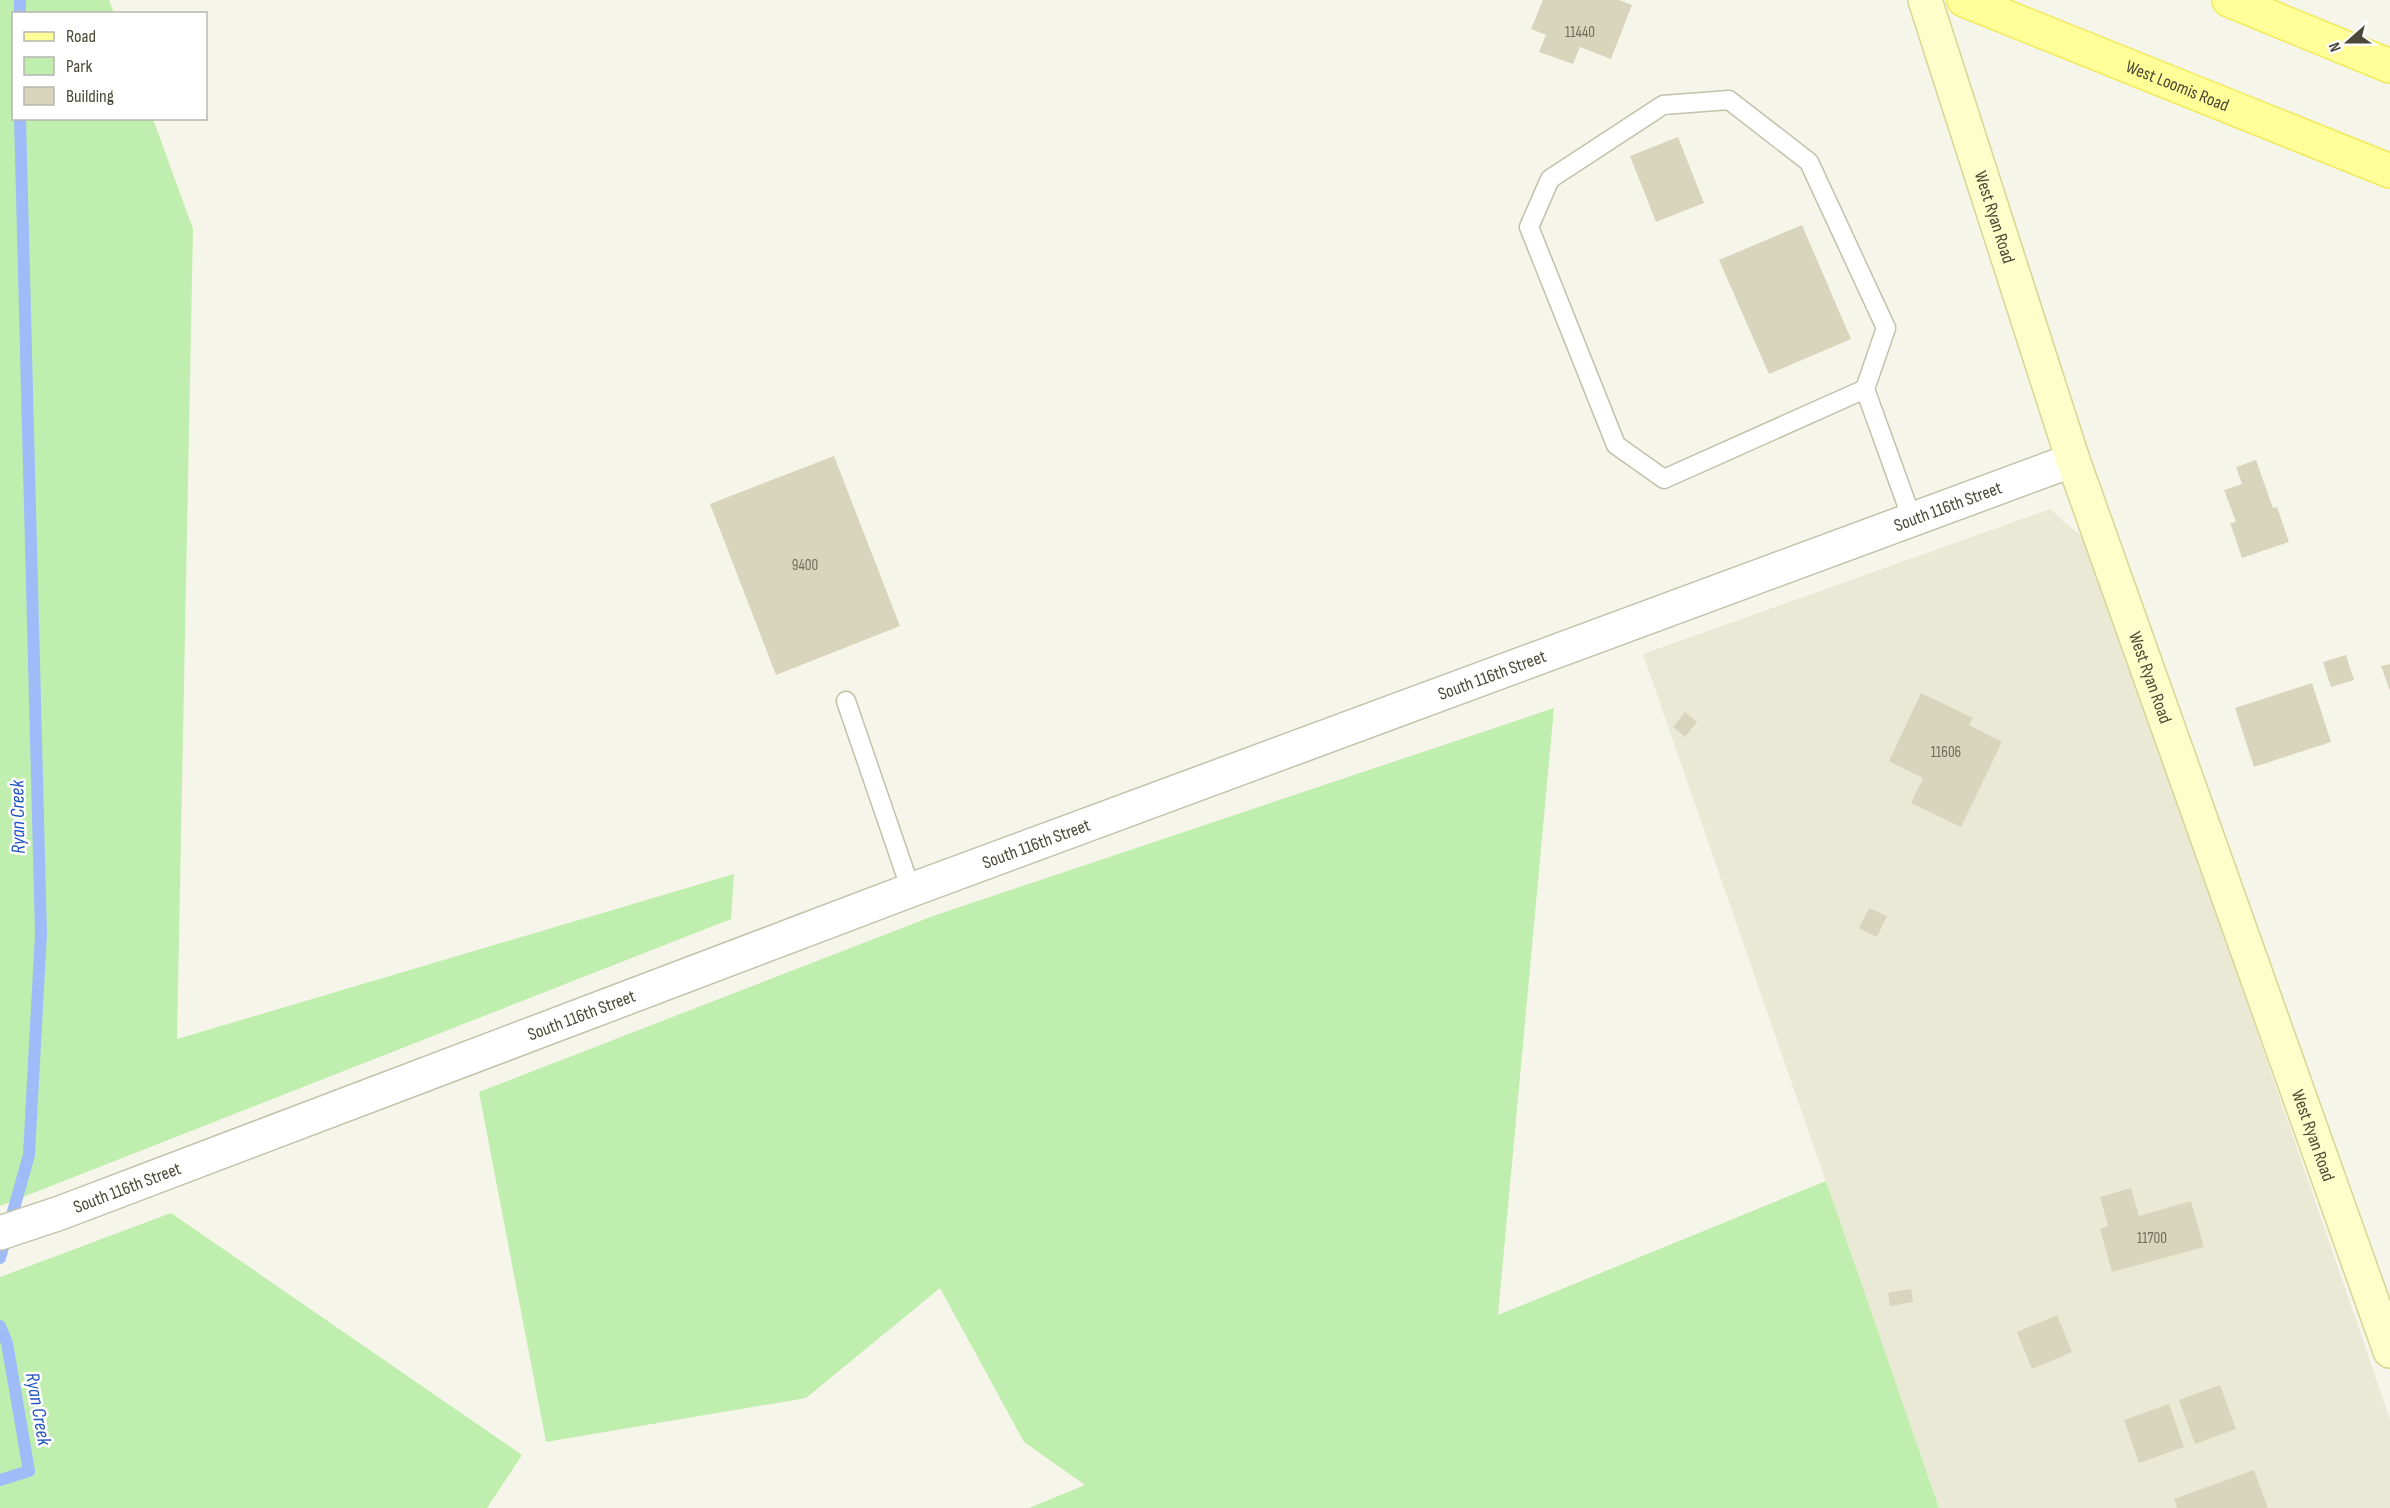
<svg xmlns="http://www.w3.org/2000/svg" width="2390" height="1508" viewBox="0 0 2390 1508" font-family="'Sofia Sans Condensed',sans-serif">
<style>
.residential{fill:#eae9d6}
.green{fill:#c0eeae}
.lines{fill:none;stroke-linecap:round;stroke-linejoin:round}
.stream{stroke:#a0bcf8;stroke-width:12}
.building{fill:#d9d5bd}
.lane-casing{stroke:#c2c1aa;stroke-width:21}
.street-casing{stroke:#c2c1aa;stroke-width:36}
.secondary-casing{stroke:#d6d692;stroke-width:36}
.primary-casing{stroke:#f0eb5d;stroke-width:36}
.lane{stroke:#fff;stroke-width:18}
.street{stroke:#fff;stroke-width:33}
.secondary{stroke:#fdffca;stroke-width:33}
.primary{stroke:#fffe99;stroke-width:33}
.labels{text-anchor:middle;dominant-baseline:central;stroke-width:5;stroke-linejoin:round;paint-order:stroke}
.number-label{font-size:15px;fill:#6e6b58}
.street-label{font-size:18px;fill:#4a4836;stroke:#fff}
.water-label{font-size:20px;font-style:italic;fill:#2354c2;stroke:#fff}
</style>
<rect width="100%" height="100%" fill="#f6f5e9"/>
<!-- residential -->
<path class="residential" d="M2050,509l39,34 301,876v89h-451l-296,-854z"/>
<!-- green -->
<path class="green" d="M0,0h109l5,13 -100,1v104l139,1 40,110 -16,810 557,-165 -3,45 -731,287z
M1554,708l-56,607 328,-134 113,327h-910l56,-23 -61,-43 -84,-154 -134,110 -260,44 -67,-350 454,-176z
M171,1213l351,242 -35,53h-487v-231z"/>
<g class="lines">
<!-- stream -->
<path class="stream" d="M20,14v-14
M0,1258l29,-103 12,-221 -21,-816
M0,1326l7,17 22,128 -29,9"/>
</g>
<!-- building -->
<path class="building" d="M1543,0h76l13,5 -21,54 -31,-12 -7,17 -34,-12 7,-17 -15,-6z
M1678,137l26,66 -48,19 -26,-66z
M1802,225l49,114 -82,35 -50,-114z
M834,456l66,170 -124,49 -66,-171z
M2256,460l17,48 4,-1 12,35 -47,16 -12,-35 6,-1 -12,-32 18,-6 -6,-17z
M2346,655l8,25 -23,7 -8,-25z
M2390,664v27l-9,-25z
M2312,683l19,59 -77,25 -19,-59z
M1921,693l52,25 -4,7 33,17 -41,85 -50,-24 12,-25 -34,-17z
M1685,712l12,10 -12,15 -12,-10z
M1869,908l18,8 -10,21 -18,-9z
M2131,1188l8,28 52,-15 13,46 -92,25 -12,-43 8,-3 -8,-29z
M1911,1289l2,13 -23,4 -2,-13z
M2057,1315l15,37 -40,17 -15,-37z
M2220,1385l16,44 -41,15 -16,-44z
M2169,1404l15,43 -45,16 -15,-43z
M2254,1470l14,38h-91l-3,-9z"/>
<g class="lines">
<!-- lane casing -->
<g class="lane-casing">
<path id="lane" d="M1865,389l-201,90 -48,-34 -87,-218 21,-48 113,-74 66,-5 80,62 77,166 -21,61 47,130
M846,701l65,189"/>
</g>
<!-- street casing -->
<g class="street-casing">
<g id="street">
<path id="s1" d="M0,1233l60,-20 851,-323 1162,-430"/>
</g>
</g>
<!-- secondary casing -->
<g class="secondary-casing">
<g id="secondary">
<path id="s2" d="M1925,0l148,460 317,891"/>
</g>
</g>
<!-- primary casing -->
<g class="primary-casing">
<g id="primary">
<path id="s3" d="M1964,0l426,171"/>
<path d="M2229,0l161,66"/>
</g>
</g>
<!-- lane -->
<use href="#lane" class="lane"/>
<!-- street -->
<use href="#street" class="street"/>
<!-- secondary -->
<use href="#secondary" class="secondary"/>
<!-- primary -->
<use href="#primary" class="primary"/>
</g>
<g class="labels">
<!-- number labels -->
<g class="number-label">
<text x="1580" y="32">11440</text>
<text x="805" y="565">9400</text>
<text x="1946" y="752">11606</text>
<text x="2152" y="1238">11700</text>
</g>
<!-- street labels -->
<g class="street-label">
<text stroke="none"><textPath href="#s3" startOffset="230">West Loomis Road</textPath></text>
<text stroke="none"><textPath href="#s2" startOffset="228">West Ryan Road</textPath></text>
<text stroke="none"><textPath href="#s1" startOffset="2079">South 116th Street</textPath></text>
<text stroke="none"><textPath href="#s1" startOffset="1593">South 116th Street</textPath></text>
<text stroke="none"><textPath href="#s2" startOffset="714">West Ryan Road</textPath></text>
<text stroke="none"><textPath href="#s1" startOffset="1107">South 116th Street</textPath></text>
<text stroke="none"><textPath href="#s1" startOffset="621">South 116th Street</textPath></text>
<text stroke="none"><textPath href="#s2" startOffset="1200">West Ryan Road</textPath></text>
<text stroke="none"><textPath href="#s1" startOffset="135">South 116th Street</textPath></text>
</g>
<!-- water labels -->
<g class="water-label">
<text transform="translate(18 817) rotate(-91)">Ryan Creek</text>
<text transform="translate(38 1409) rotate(80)">Ryan Creek</text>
</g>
</g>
<!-- legend -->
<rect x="12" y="12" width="195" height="108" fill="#ffffff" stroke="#b7b6af" stroke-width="1.5"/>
<rect x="24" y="32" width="30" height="9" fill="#fffe99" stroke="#b7b6af" stroke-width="1.5"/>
<text x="66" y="42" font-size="18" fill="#4a4836">Road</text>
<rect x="24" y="57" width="30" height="18" fill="#c0eeae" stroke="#b7b6af" stroke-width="1.5"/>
<text x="66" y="72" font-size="18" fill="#4a4836">Park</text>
<rect x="24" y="87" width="30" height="18" fill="#d9d5bd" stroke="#b7b6af" stroke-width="1.5"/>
<text x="66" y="102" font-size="18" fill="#4a4836">Building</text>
<!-- north arrow -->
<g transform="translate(2348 42) rotate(249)" stroke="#ffffff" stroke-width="4.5" paint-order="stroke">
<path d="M0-4.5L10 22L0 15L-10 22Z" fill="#4a4836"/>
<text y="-9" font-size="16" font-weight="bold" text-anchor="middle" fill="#4a4836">N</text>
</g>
</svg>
